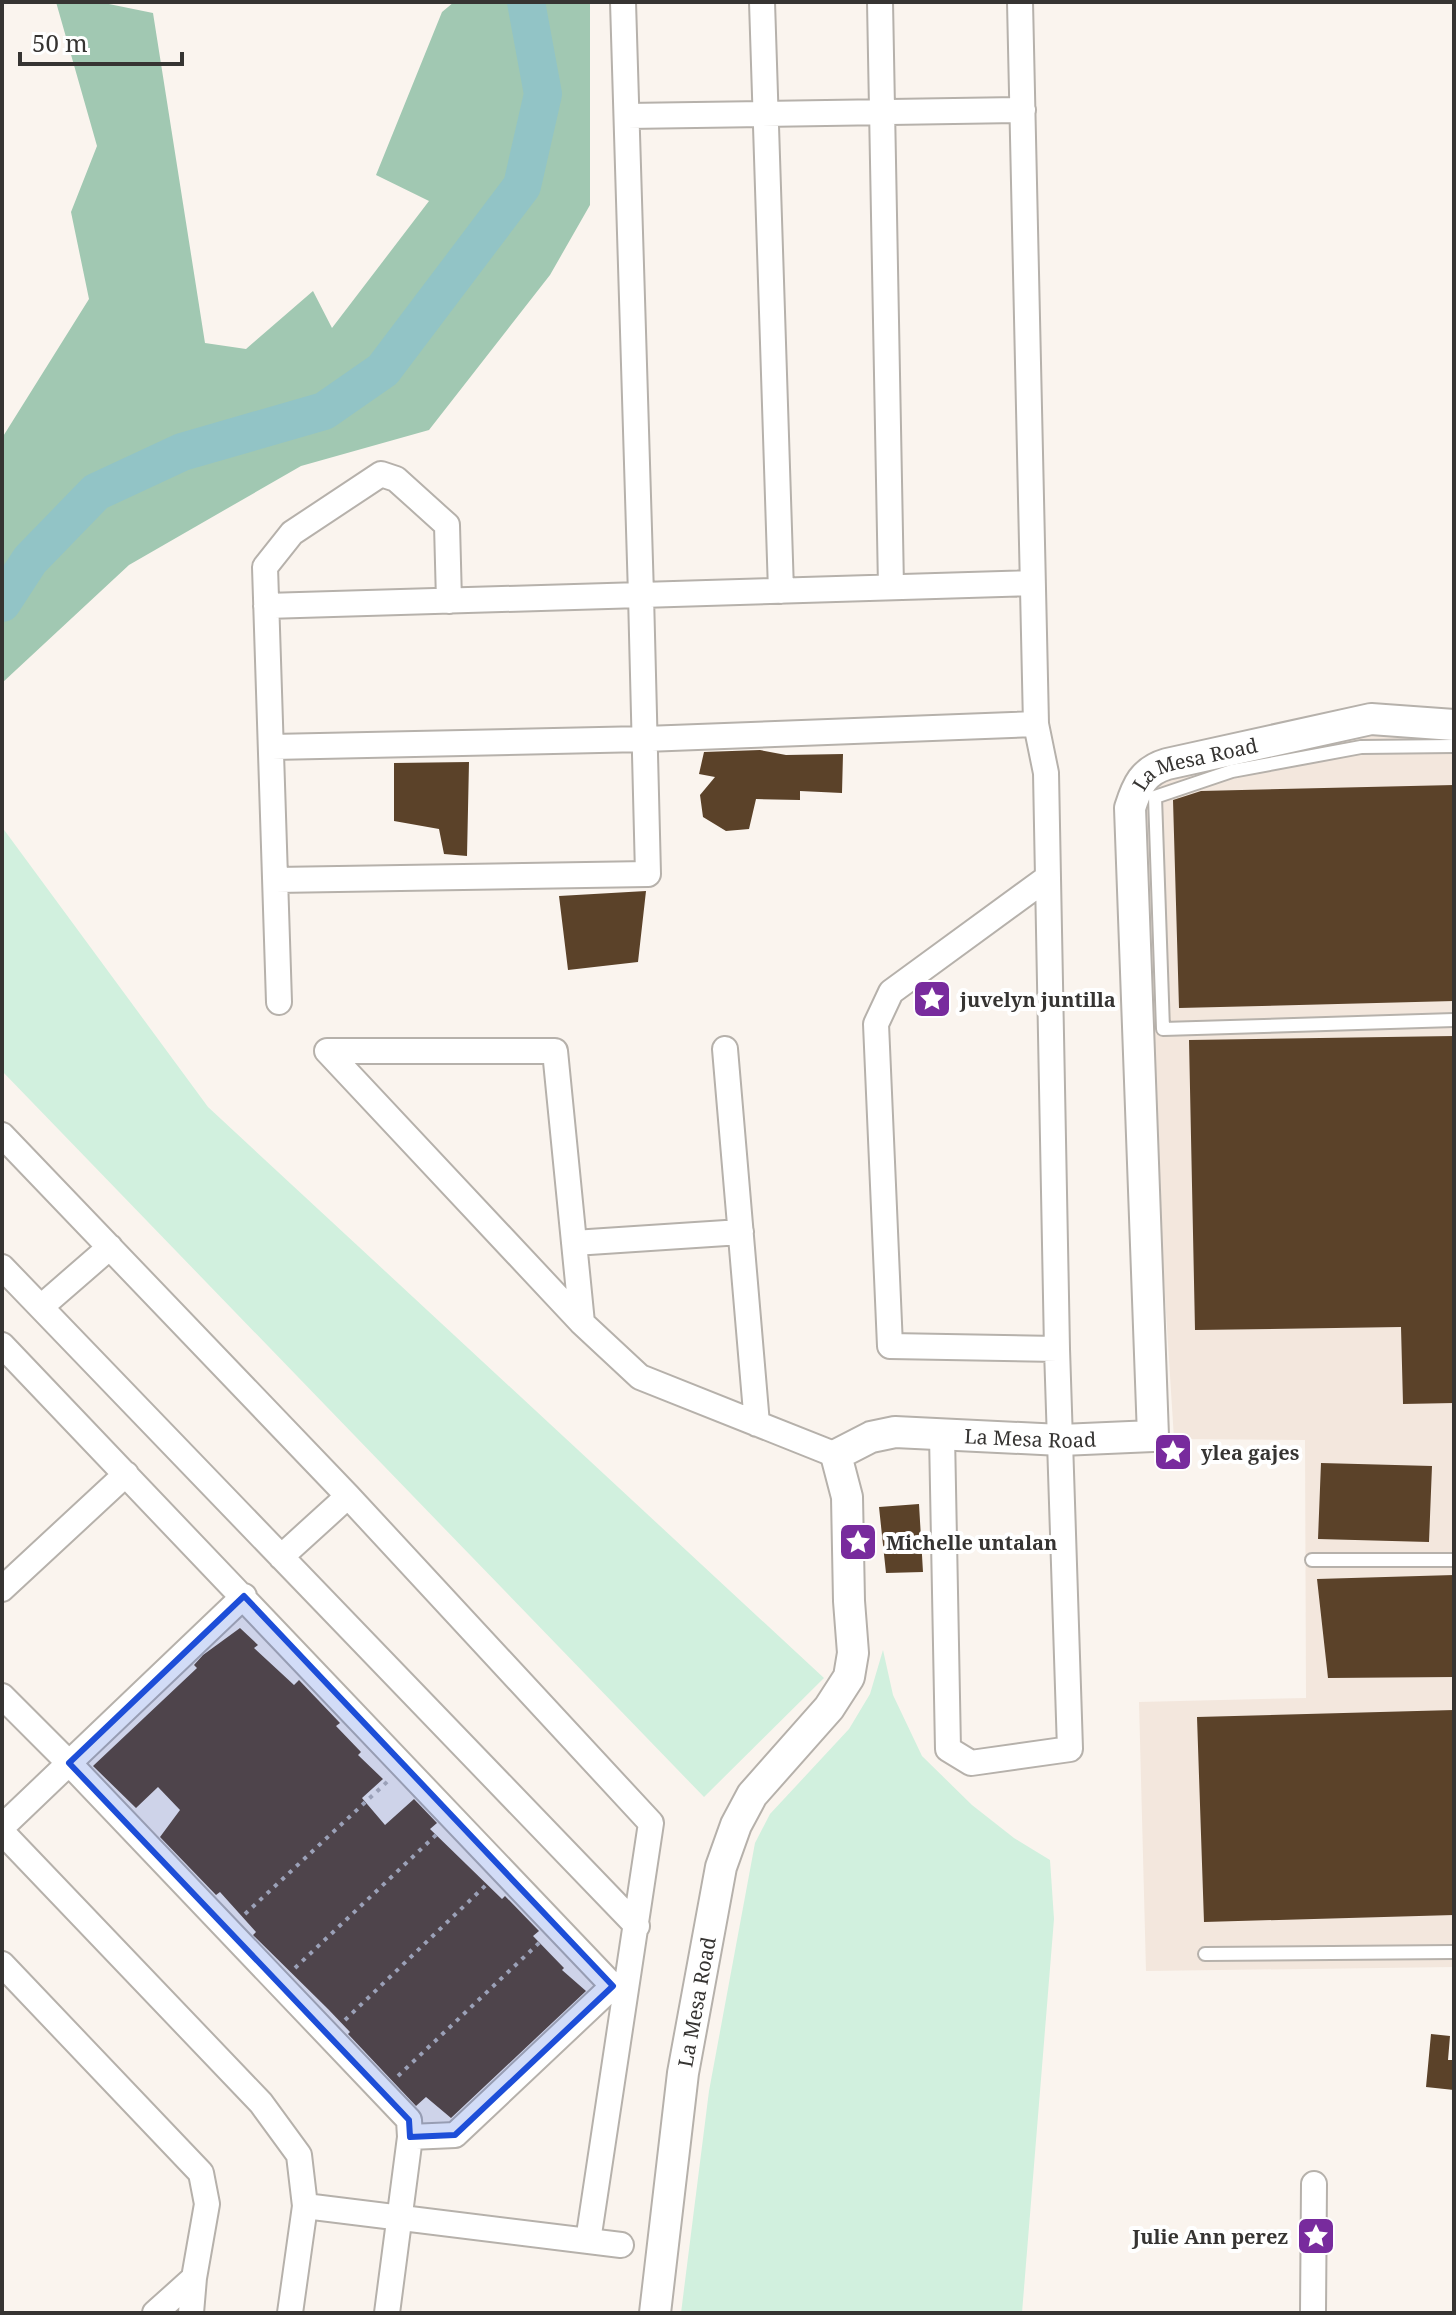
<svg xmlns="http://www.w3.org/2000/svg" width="1456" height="2315" viewBox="0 0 1456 2315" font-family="'Noto Serif',serif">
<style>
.built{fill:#f3e7dd}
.green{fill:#d1f0de}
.forest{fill:#a1c8b2}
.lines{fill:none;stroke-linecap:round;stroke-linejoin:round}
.river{stroke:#92c4c6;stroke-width:38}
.building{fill:#5b4229}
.service-casing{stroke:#b6b1ab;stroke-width:16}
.minor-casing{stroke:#b6b1ab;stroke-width:28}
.tertiary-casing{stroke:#b6b1ab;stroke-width:34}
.path{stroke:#bbb6b1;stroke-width:4;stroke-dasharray:4 6;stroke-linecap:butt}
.service{stroke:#fff;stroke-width:12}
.minor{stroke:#fff;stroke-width:24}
.tertiary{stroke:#fff;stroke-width:30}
.marked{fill:#1d4ed8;fill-opacity:0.2;stroke:#1d4ed8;stroke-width:6;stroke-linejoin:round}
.labels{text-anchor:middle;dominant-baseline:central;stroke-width:8;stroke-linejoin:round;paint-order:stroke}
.street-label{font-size:20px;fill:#363432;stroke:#fff}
.poi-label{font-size:20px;font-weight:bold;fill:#363432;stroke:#fff;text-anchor:start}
</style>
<rect width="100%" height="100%" fill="#faf4ee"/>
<!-- built -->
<path class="built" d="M1354,728l100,9v1230l-308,4 -7,-269 167,-4 -1,-258 -131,-1 -25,-397 -6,-250 26,-19z"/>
<!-- green -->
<path class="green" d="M2,827l206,280 616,571 -120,119 -702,-726z
M883,1650l10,45 29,61 50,49 42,33 36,22 4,59 -32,394h-341l28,-222 46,-248 15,-29 79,-85 21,-35z"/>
<!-- forest -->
<path class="forest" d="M56,2h43l54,11 52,330 41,6 67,-58 19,37 97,-127 -53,-26 66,-163 12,-10h136v203l-40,70 -121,155 -128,36 -172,99 -127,118v-245l87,-139 -18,-87 26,-66z"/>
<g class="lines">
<!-- river -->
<path class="river" d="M2,603l28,-43 66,-68 86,-40 142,-41 59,-41 139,-184 21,-92 -17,-92"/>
</g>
<!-- building -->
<path class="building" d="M760,750l26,5 57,-1 -1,39 -42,-2v9l-44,-1 -7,30 -23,2 -23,-14 -3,-22 15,-18 -16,-3 5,-22z
M469,762l-2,94 -23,-2 -5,-25 -45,-8v-58z
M1454,785v216l-275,7 -6,-208 28,-9z
M646,891l-8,71 -70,8 -9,-74z
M1454,1036v367l-51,1 -2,-77 -206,3 -6,-290z
M1321,1463l111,3 -3,76 -111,-3z
M919,1504l4,68 -37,1 -7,-66z
M1454,1575v102l-126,1 -11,-99z
M240,1628l18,17 -4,3 40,37 5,-5 41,43 -4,3 25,26 -3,3 25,24 -21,19 23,27 29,-26 23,24 -7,6 72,70 3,-3 34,35 -6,5 31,32 -2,2 24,21 -135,127 -25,-21 -10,9 -68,-72 2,-2 -22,-23 -75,-74 3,-3 -36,-40 -4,3 -56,-58 20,-27 -22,-23 -22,21 -43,-42 104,-98 -3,-3 9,-10z
M1454,1710v205l-250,7 -7,-205z
M1431,2034l19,2 -2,24h6v30l-28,-3z"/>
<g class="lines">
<!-- service casing -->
<g class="service-casing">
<path id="service" d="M1454,746l-93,1 -129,24 -77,26 8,232 291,-9
M1312,1560h142
M1205,1954l249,-2"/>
</g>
<!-- minor casing -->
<g class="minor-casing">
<path id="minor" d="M623,2l18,593 391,-12
M762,2l19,589
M880,2l11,585
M627,116l396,-6
M266,606l375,-11 7,279 -372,6
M272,747l373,-8 391,-15
M1047,878l-156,114 -15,32 14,322 167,3
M279,1002l-14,-435 27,-34 89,-59 15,5 51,46 2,76
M725,1049l32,375
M2,1135l346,361 303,327 -63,418
M574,1243l167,-11
M2,1267l635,659
M41,1307l69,-60
M582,1323l-27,-272h-228l255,272 58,54 196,78
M2,1345l611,641 -158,149 -45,2
M942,1435l6,314 23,14 99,-14 -13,-400 -11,-576 -10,-49 -16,-722
M281,1557l67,-61
M2,1589l124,-115
M2,1696l67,67 340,357 1,17 -23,176
M2,1827l242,-231
M2,1832l259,271 38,52 6,51 -15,107
M2,1964l199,209 6,31 -13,74
M305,2206l316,39
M155,2313l39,-35 -3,35
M1313,2313l1,-129"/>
</g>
<!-- tertiary casing -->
<g class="tertiary-casing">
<g id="tertiary">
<path id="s1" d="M655,2313l28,-240 38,-206 15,-42 16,-30 77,-87 20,-31 4,-24 -4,-52 -2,-104 -11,-42 35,-18 24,-5 166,8 92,-4 -23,-628c7,-22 13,-37 37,-44l204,-45 83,6"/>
</g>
</g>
<!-- path -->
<path class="path" d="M245,1914l143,-133
M295,1968l142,-134
M345,2020l141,-135
M398,2076l142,-134"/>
<!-- service -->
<use href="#service" class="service"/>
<!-- minor -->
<use href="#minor" class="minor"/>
<!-- tertiary -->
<use href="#tertiary" class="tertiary"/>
</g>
<!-- marked area -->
<path class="marked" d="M244,1596l369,390 -158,149 -45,2 -1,-17 -340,-357z"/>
<!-- icons -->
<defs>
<g id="sight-square" transform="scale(2)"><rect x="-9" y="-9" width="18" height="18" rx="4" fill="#782b9d" stroke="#fff"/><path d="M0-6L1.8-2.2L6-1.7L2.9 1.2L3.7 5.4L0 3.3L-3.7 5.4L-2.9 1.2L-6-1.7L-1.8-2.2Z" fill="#fff"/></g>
</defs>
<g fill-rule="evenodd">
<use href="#sight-square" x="932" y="999"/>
<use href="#sight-square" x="1173" y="1452"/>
<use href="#sight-square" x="858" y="1542"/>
<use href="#sight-square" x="1316" y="2236"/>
</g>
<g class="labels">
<!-- street labels -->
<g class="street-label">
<text stroke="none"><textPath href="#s1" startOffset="1944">La Mesa Road</textPath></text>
<text stroke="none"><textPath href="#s1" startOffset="1106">La Mesa Road</textPath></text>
<text stroke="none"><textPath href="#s1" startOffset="314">La Mesa Road</textPath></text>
</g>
<!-- poi labels -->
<g class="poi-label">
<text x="960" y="999">juvelyn juntilla</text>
<text x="1201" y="1452">ylea gajes</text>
<text x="886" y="1542">Michelle untalan</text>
<text x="1288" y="2236" text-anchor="end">Julie Ann perez</text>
</g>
</g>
<!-- border -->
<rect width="1456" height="2315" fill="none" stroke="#363432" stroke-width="8"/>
<!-- scale -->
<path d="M20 52v12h162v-12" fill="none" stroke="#363432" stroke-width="4"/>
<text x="32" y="52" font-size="24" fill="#363432" stroke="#ffffff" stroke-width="6" paint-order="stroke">50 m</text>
</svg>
